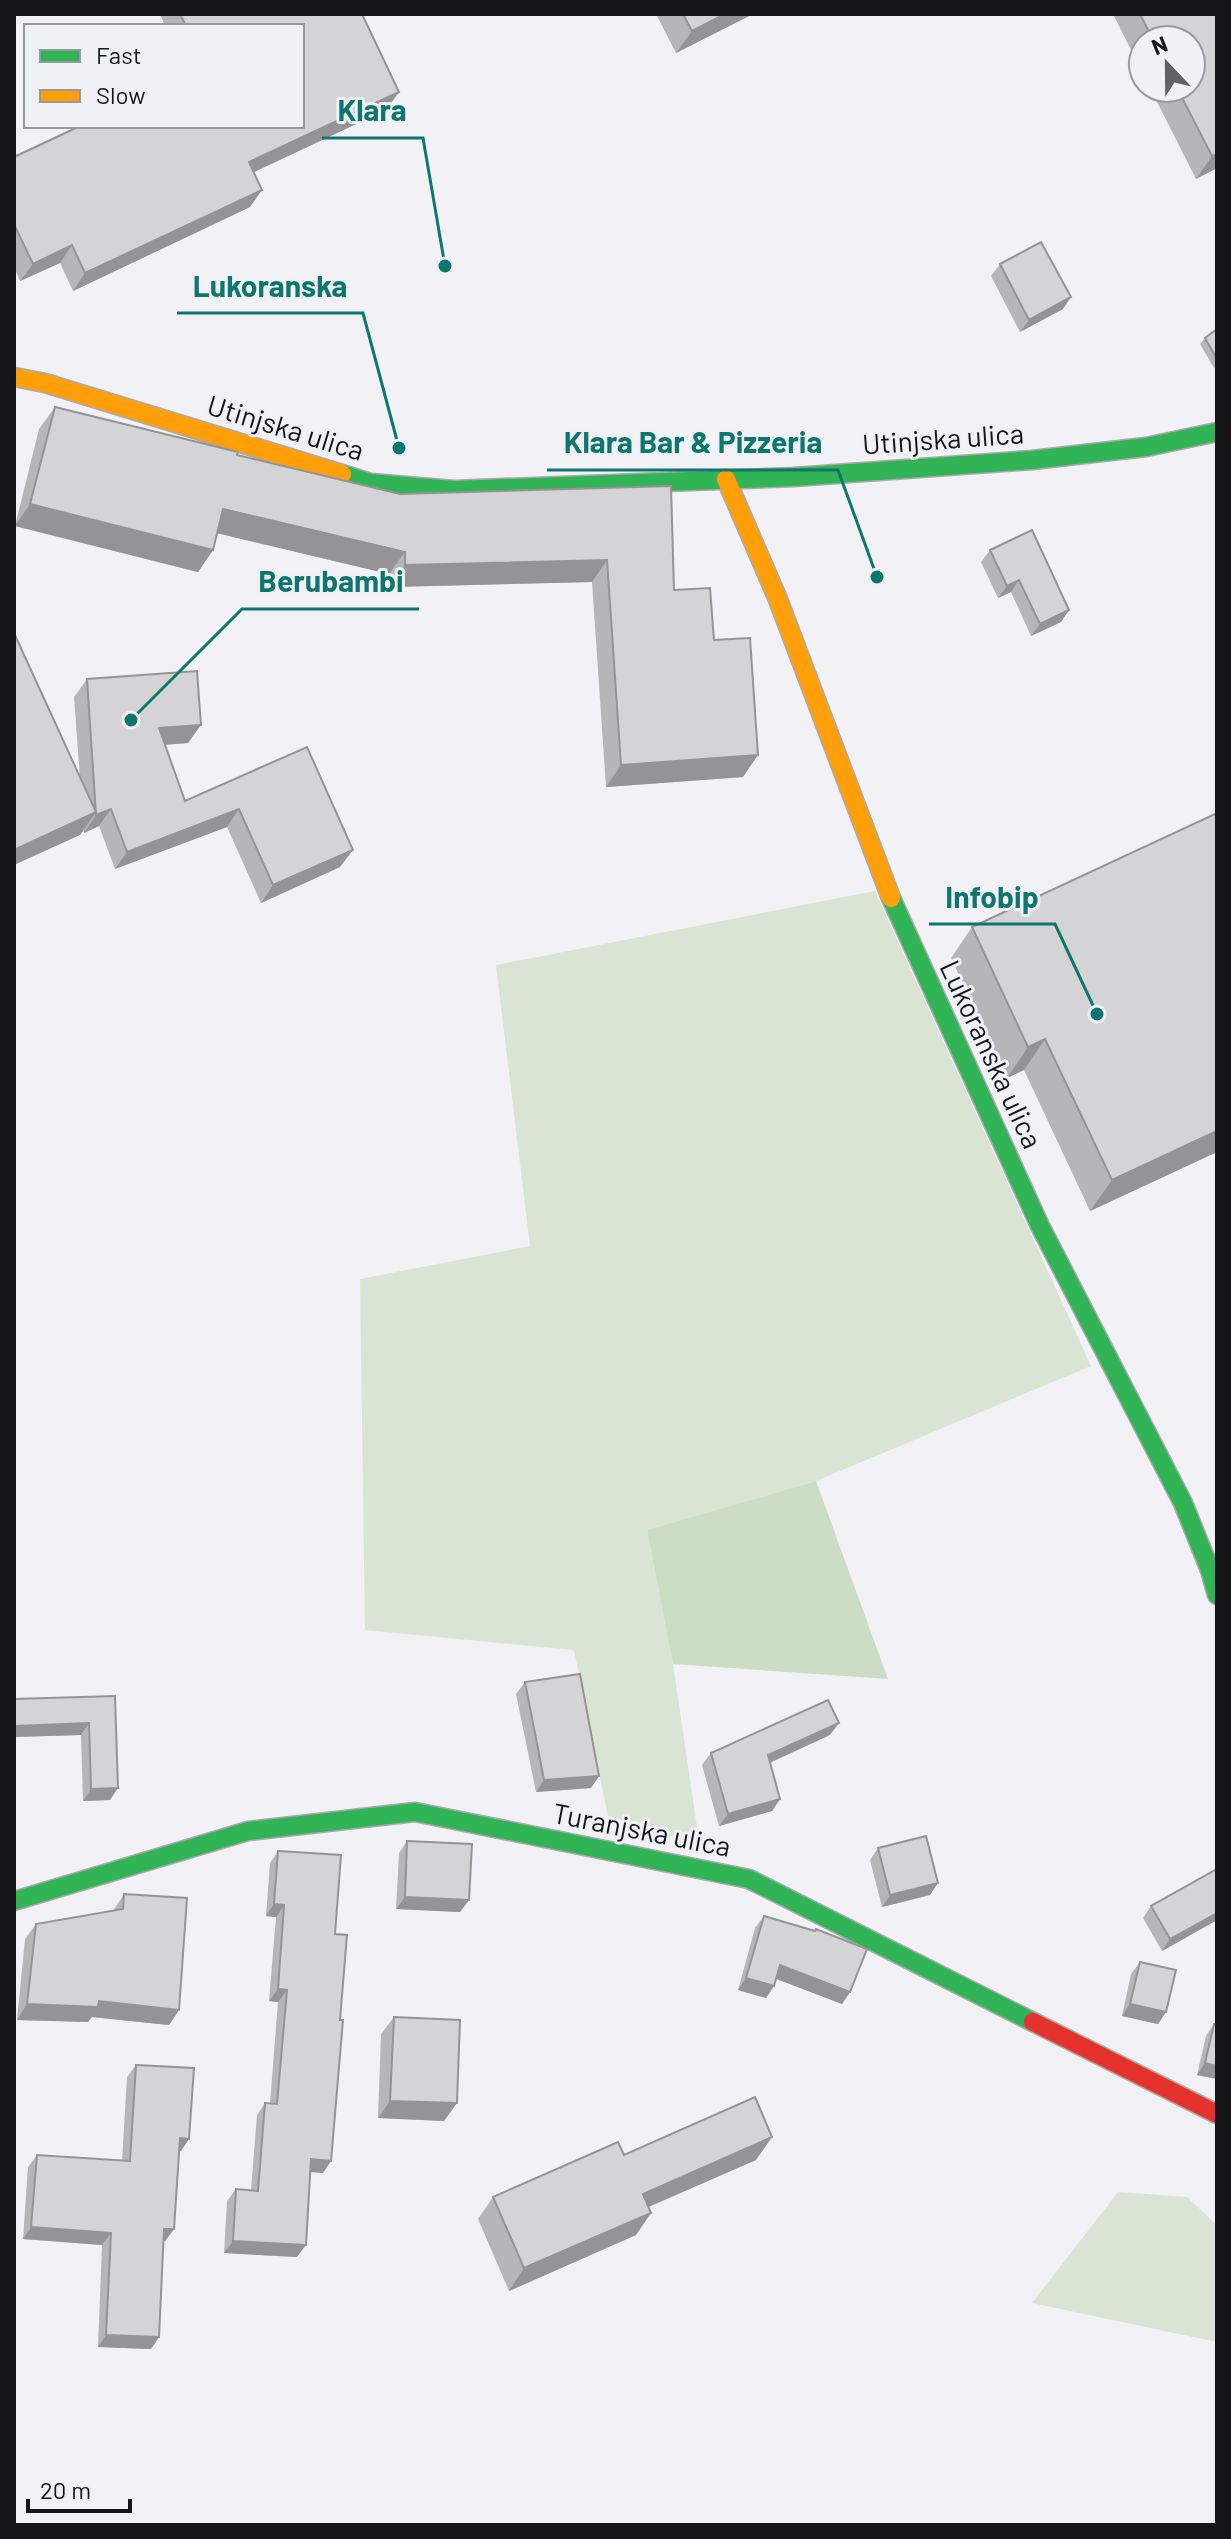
<svg xmlns="http://www.w3.org/2000/svg" width="1231" height="2539" viewBox="0 0 1231 2539" font-family="Barlow,sans-serif">
<style>
.green{fill:#dae4d5}
.forest{fill:#cddcc5}
.lines{fill:none;stroke-linecap:round;stroke-linejoin:round}
.fast-casing{stroke:#aaaaad;stroke-width:21}
.slow-casing{stroke:#aaaaad;stroke-width:21}
.jam-casing{stroke:#aaaaad;stroke-width:21}
.fast{stroke:#30b455;stroke-width:18}
.slow{stroke:#ff9f0a;stroke-width:18}
.jam{stroke:#e5322d;stroke-width:18}
.wall{fill:#b6b6b9}
.shaded-wall{fill:#949496}
.building{fill:#d4d4d7;stroke:#949496;stroke-width:2}
.labels{text-anchor:middle;dominant-baseline:central;stroke-width:6;stroke-linejoin:round;paint-order:stroke}
.street-label{font-size:28px;fill:#151518;stroke:#f0f0f7}
.leader{fill:none;stroke:#0f766e;stroke-width:3}
.callout-dot{fill:#0f766e;stroke:#f0f0f7;stroke-width:3}
.callout-label{font-size:30px;text-anchor:middle;font-weight:bold;fill:#0f766e;stroke:#f0f0f7;stroke-width:6;stroke-linejoin:round;paint-order:stroke}
</style>
<rect width="100%" height="100%" fill="#f1f1f6"/>
<!-- green -->
<path class="green" d="M875,891l216,475 -275,115 -169,49 26,134 26,177 -89,-15 -36,-176 -209,-20 -5,-351 170,-33 -34,-281z
M1118,2192l69,5 30,28v117l-185,-39z"/>
<!-- forest -->
<path class="forest" d="M816,1481l72,198 -215,-15 -26,-134z"/>
<g class="lines">
<!-- fast casing -->
<g class="fast-casing">
<path id="fast" d="M342,474l29,9 83,7 340,-13 238,-17 114,-13 71,-15
M891,898l149,328 143,277 27,67 7,25
M14,1901l234,-70 167,-19 334,67 284,143"/>
</g>
<!-- slow casing -->
<g class="slow-casing">
<path id="slow" d="M14,377l31,6 297,91
M726,479l51,118 114,301"/>
</g>
<!-- jam casing -->
<g class="jam-casing">
<path id="jam" d="M1033,2022l184,92"/>
</g>
<!-- fast -->
<use href="#fast" class="fast"/>
<!-- slow -->
<use href="#slow" class="slow"/>
<!-- jam -->
<use href="#jam" class="jam"/>
</g>
<!-- wall -->
<path class="wall" d="M160,14h202l24,96 -132,62 -4,35 -177,84 -13,-28 -40,18 -6,-14v-110l288,-131h-137z
M656,14h97l-77,39z
M1113,14h104v154l-21,11 -46,-91h41v-48h-48v34z
M1000,264l63,45 -43,23 -29,-56z
M1217,329v37l-3,2 -14,-24 5,-6z
M55,407l182,48 163,39 271,-8 3,104 40,50 29,137 -137,10 -14,-205 -202,5 -1,-13 -172,-41 -4,17 -15,22 -183,-46 24,-97z
M990,550l79,60 -8,12 -30,14 -20,-44 -13,6 -17,-36z
M87,679l101,64 -24,2 21,56 122,-54 33,120 -79,36 -34,-76 -112,42 -16,-43 -15,7v-4l-4,6v-57l-6,-81z
M1217,813v339l-127,59 -66,-141 -17,8 -56,-120 21,-31z
M525,1682l66,106 -55,4 -20,-98z
M115,1696l-5,104 -27,1 -2,-66 -67,2z
M830,1735l-60,28 10,36 -8,12 -53,15 -17,-61 9,-12z
M407,1841l62,59 -9,12 -64,-3 3,-56z
M878,1848l52,47 -48,12 -12,-47z
M278,1851l57,83 -12,239 -13,-1 -13,85 -73,-4 3,-52 9,-12 15,1 6,-75 8,-12h5l8,-101 -9,-1 7,-84 -10,-1 4,-53z
M1217,1869v51l-55,31 -19,-33 8,-12z
M124,1894l55,116 -10,15 -77,-8 -4,5 -71,-2 8,-81 11,-15 77,-13z
M764,1916l86,76 -8,12 -66,-25 -2,7 -8,12 -28,-8 17,-62z
M1140,1962l26,50 -8,12 -36,-8 9,-42z
M394,2017l50,104 -66,-3 3,-84z
M1214,2024l3,55 -20,-4 9,-39z
M136,2065l45,86h-2l-5,78 -9,12h-2l-4,96 -8,12 -53,-2 4,-102 -79,-6 5,-72 9,-12 85,6 5,-84z
M624,2155l132,5 -107,47 -13,28 -127,56 -31,-72 15,-22z"/>
<!-- shaded-wall -->
<path class="shaded-wall" d="M725,14h28l-77,39 16,-22z
M399,92l-13,18 -149,70 12,-18z
M1217,154v14l-21,11 16,-23z
M262,190l-12,17 -177,84 12,-18z
M72,245l-12,18 -40,18 13,-17z
M1071,297l-8,12 -43,23 9,-12z
M30,504l183,46 -15,22 -183,-46z
M223,509l182,43 -16,22 -181,-43z
M607,560l-15,22 -202,5 15,-22z
M1019,580l-8,12 -13,6 9,-12z
M1069,610l-8,12 -30,14 9,-12z
M201,725l-13,18 -42,3 13,-18z
M758,755l-15,22 -137,10 15,-22z
M111,809l-12,17 -15,7 12,-18z
M239,809l-12,18 -112,42 12,-17z
M96,812l-16,23 -66,30v-15z
M353,850l-13,17 -79,36 12,-18z
M1045,1039l-21,31 -17,8 21,-31z
M1217,1131v21l-127,59 22,-31z
M89,1723l-8,12 -67,2v-11z
M839,1723l-9,12 -70,32 8,-12z
M599,1776l-8,12 -55,4 8,-12z
M118,1788l-8,12 -27,1 8,-12z
M780,1799l-8,12 -53,15 9,-12z
M938,1883l-8,12 -48,12 8,-12z
M405,1897l64,3 -9,12 -64,-3z
M274,1904l10,1 -8,12 -10,-1z
M1217,1913v7l-55,31 8,-12z
M780,1965l70,27 -8,12 -70,-27z
M746,1978l28,8 -8,12 -28,-8z
M278,1989l9,1 -9,12 -9,-1z
M99,2001l80,9 -10,15 -77,-8 -4,5 -71,-2 10,-16z
M1130,2004l36,8 -8,12 -36,-8z
M1205,2063l12,3v13l-20,-4z
M390,2101l67,2 -13,18 -66,-3z
M772,2137l-16,23 -129,56 16,-22z
M180,2138l9,1 -8,12 -10,-1z
M311,2159l20,2 -8,12 -21,-2z
M651,2213l-15,22 -127,56 15,-23z
M31,2227l80,6 -9,12 -79,-6z
M164,2229h10l-9,12h-9z
M233,2241l73,4 -9,12 -73,-4z
M106,2335l53,2 -8,12 -53,-2z"/>
<!-- building -->
<path class="building" d="M180,14h182l37,78 -150,70 13,28 -177,83 -13,-28 -39,19 -19,-40v-67l66,-31h222v-100h-116z
M683,14h42l-33,17z
M1140,14h77v140l-5,2 -35,-68h14v-48h-38z
M1041,242l30,55 -42,23 -29,-56z
M1217,329v30l-12,-21z
M55,407l183,45 -1,3 163,39 271,-8 3,104 36,-2 4,52 36,-2 8,117 -137,10 -14,-205 -202,5v-13l-182,-43 -10,41 -183,-46z
M1032,530l37,80 -29,14 -21,-44 -12,6 -17,-36z
M14,633l82,179 -82,38z
M197,671l4,54 -42,3 26,73 122,-54 46,103 -80,35 -34,-76 -112,43 -16,-43 -15,6 -9,-136z
M1217,813v318l-105,49 -67,-141 -17,8 -56,-120z
M580,1674l19,102 -55,4 -19,-98z
M115,1696l3,92 -27,1 -2,-66 -75,3v-27z
M828,1700l11,23 -71,32 12,44 -52,15 -17,-61z
M926,1836l12,47 -48,12 -12,-47z
M407,1841l65,3 -3,56 -64,-3z
M278,1851l63,4 -6,79 12,1 -7,85h3l-12,141 -20,-2 -5,86 -73,-4 3,-52 22,2 7,-88 12,1 10,-114 -9,-1 6,-84 -10,-1z
M1217,1869v44l-47,26 -19,-33z
M124,1894l63,4 -8,112 -80,-9 -1,6 -71,-3 9,-80 87,-15z
M764,1916l51,15 1,-2 51,20 -17,43 -70,-27 -6,21 -28,-8z
M1140,1962l36,8 -10,42 -36,-8z
M394,2017l66,3 -3,83 -67,-2z
M1214,2024h3v42l-12,-3z
M136,2065l58,3 -5,71 -9,-1 -6,91h-10l-5,108 -53,-2 5,-102 -80,-6 6,-72 93,6z
M755,2097l17,40 -129,57 8,19 -127,55 -31,-71 125,-55 6,13z"/>
<g class="labels">
<!-- street labels -->
<g class="street-label">
<text transform="translate(286 427) rotate(17)">Utinjska ulica</text>
<text transform="translate(943 438) rotate(-4)">Utinjska ulica</text>
<text transform="translate(992 1054) rotate(65)">Lukoranska ulica</text>
<text transform="translate(642 1829) rotate(11)">Turanjska ulica</text>
</g>
</g>
<!-- callouts -->
<path class="leader" d="M445 266L423 138H322M399 448L363 313H177M877 577L838 470H547M131 720L242 609H419M1097 1014L1055 924H929"/>
<g class="callout-dot">
<circle cx="445" cy="266" r="8"/>
<circle cx="399" cy="448" r="8"/>
<circle cx="877" cy="577" r="8"/>
<circle cx="131" cy="720" r="8"/>
<circle cx="1097" cy="1014" r="8"/>
</g>
<g class="callout-label">
<text x="372" y="121">Klara</text>
<text x="270" y="297">Lukoranska</text>
<text x="693" y="453">Klara Bar &amp; Pizzeria</text>
<text x="331" y="592">Berubambi</text>
<text x="992" y="908">Infobip</text>
</g>
<!-- border -->
<rect width="1231" height="2539" fill="none" stroke="#151518" stroke-width="32"/>
<!-- legend -->
<rect x="24" y="24" width="280" height="104" fill="#f0f0f7" stroke="#98989e" stroke-width="2"/>
<rect x="40" y="50" width="40" height="12" fill="#30b455" stroke="#98989e" stroke-width="2"/>
<text x="96" y="64" font-size="24" fill="#151518">Fast</text>
<rect x="40" y="90" width="40" height="12" fill="#ff9f0a" stroke="#98989e" stroke-width="2"/>
<text x="96" y="104" font-size="24" fill="#151518">Slow</text>
<!-- north arrow -->
<g transform="translate(1167 64) rotate(338)"><circle r="38" fill="#f0f0f7" stroke="#98989e" stroke-width="2"/>
<path d="M0-6L14 30L0 20L-14 30Z" fill="#626266"/>
<text y="-12" font-size="22" font-weight="bold" text-anchor="middle" fill="#151518">N</text>
</g>
<!-- scale -->
<path d="M28 2499v12h102v-12" fill="none" stroke="#151518" stroke-width="4"/>
<text x="40" y="2499" font-size="24" fill="#151518" stroke="#f0f0f7" stroke-width="6" paint-order="stroke">20 m</text>
</svg>
